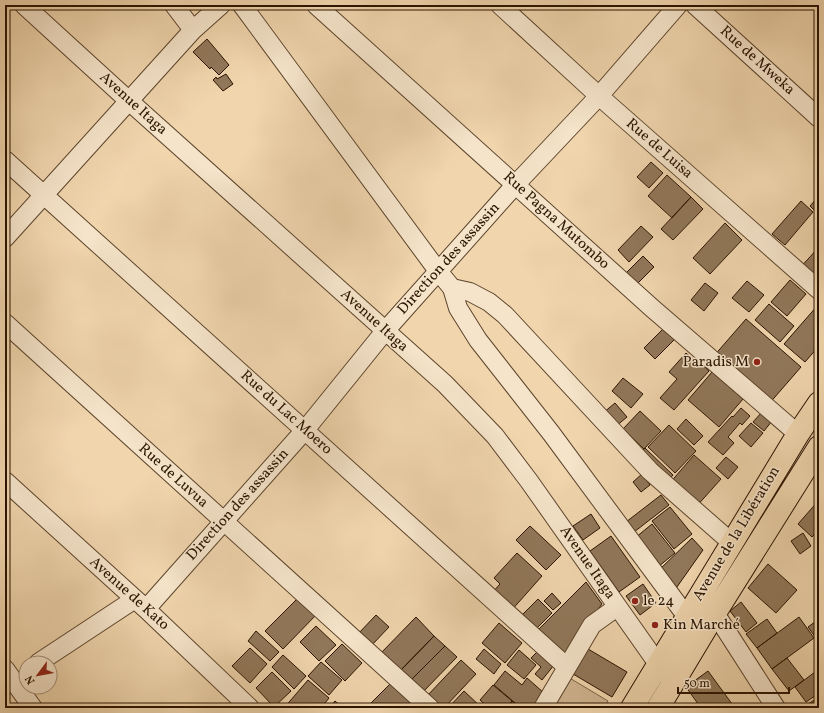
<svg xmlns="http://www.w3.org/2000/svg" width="824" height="713" viewBox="0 0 824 713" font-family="Vollkorn,serif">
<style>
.green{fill:#cfb490;stroke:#7d6448}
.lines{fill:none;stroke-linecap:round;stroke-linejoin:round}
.stream{stroke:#796045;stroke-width:4.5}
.building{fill:#91785a;stroke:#2b1401}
.minor-casing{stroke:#5c442c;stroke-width:20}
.major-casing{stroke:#2b1401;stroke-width:24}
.minor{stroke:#f5e4ca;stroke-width:18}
.major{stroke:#f0d5ad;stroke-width:22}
.poi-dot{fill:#8f2418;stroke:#f5e4ca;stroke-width:1.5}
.labels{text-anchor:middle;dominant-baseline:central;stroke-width:3;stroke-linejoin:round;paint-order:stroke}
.street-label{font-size:15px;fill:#2b1401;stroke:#f5e4ca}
.poi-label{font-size:15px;fill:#2b1401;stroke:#f5e4ca;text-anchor:start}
</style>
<rect width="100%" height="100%" fill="#f0d5ad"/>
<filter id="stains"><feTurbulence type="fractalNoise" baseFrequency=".005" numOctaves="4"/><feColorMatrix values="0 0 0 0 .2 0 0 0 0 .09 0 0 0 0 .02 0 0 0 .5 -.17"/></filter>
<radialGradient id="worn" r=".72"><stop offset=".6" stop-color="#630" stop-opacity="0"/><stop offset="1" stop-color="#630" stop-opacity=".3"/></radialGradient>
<!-- green -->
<path class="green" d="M568,677l40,24 -4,7h-54z"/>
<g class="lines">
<!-- stream -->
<path class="stream" d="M5,703l3,5"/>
</g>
<!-- building -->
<path class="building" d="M207,39l22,26 -10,10 -8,-8 -1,2 -17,-17z
M226,74l7,10 -10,7 -10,-11 3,-3 1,2z
M651,162l12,11 -14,15 -12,-11z
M667,175l24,22 -19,21 -24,-22z
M819,196v19l-9,-9z
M691,197l12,12 -30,31 -12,-11z
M801,201l12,11 -28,33 -13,-11z
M725,223l17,17 -32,34 -17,-16z
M641,226l12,11 -24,25 -11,-12z
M819,247v42l-21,-19z
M643,256l11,11 -17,17 -11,-11z
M790,280l16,14 -19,22 -16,-14z
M747,281l17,14 -15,17 -17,-14z
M705,283l13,10 -14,18 -13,-11z
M769,304l25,22 -14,16 -25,-22z
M818,305l1,41 -14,16 -21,-18z
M746,319l55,48 -33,38 -55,-48z
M665,327l11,11 -21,21 -11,-11z
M686,353l8,7 1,-2 14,13 -35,39 -14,-12 17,-19 -8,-7z
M712,372l31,27 -24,28 -31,-27z
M623,378l20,16 -12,14 -19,-17z
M615,403l12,14 -12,10 -12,-14z
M741,408l9,8 -8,9 -2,-2 -12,14 6,6 -11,12 -15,-13 24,-26 1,1z
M640,411l21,20 -17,18 -21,-20z
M762,412l10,9 -8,10 -11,-9z
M686,419l17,17 -9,9 -17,-16z
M751,423l12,10 -12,14 -12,-11z
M669,425l27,26 -21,22 -27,-26z
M645,448l28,27 -7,8 -28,-27z
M694,455l27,24 -26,29 -26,-24z
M726,457l12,10 -10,12 -12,-11z
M642,474l8,11 -9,7 -8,-10z
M661,495l8,10 -35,27 -8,-10z
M819,500v29l-7,8 -14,-13z
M670,507l22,27 -18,15 -22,-28z
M591,514l9,14 -17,12 -10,-14z
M652,524l23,29 -17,14 -23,-29z
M530,526l31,29 -15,15 -30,-30z
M803,533l8,13 -11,8 -9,-13z
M611,536l29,41 -21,15 -29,-41z
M692,538l11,12 -31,44 -16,-21z
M517,553l25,23 -32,36 -19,-18 9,-10 -6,-6z
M768,564l29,26 -21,23 -28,-25z
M586,582l16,22 -41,55 -26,-26z
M643,584l13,19 -16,12 -14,-19z
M552,593l9,10 -8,7 -9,-9z
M299,597l18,17 -34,35 -18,-18z
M538,599l14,14 -16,16 -14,-14z
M741,602l16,21 -11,9 -16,-21z
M376,615l13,12 -18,19 -13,-12z
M416,617l18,19 -35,36 -19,-18z
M799,617l15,21 -42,31 -15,-21z
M767,619l10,14 -20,15 -11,-14z
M819,619v23l-11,-15z
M499,623l23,20 -17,20 -23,-20z
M316,626l20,19 -17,16 -19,-19z
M256,631l23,21 -9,9 -22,-20z
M434,636l11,10 -34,34 -10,-10z
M342,644l20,19 -17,18 -20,-20z
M445,646l12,11 -37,38 -12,-12z
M583,646l44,26 -15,25 -44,-26z
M250,648l17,16 -17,19 -18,-17z
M484,649l17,15 -7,10 -18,-15z
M519,650l17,15 -12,14 -17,-14z
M538,651l16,14 -12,15 -7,-6 6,-7 -10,-9z
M283,655l23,21 -12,13 -22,-22z
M787,658l17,22 -15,11 -17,-22z
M461,660l15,14 -32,34h-5l-12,-12z
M321,662l21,18 -13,15 -21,-19z
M819,669v24l-13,9 -11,-15z
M505,671l17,14 5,-7 17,15 -12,15h-11l-27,-23z
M708,671l27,37h-34l-15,-21z
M272,672l19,19 -17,16 -18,-19z
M308,680l21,18 -8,10h-37z
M392,682l21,22 -4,4h-43z
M493,685l19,16 -6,7h-17l-9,-8z
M464,691l18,17h-34z
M819,697v11h-8l-3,-4z
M335,701l8,7h-14z
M512,701l8,7h-14z"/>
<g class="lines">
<!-- minor casing -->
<g class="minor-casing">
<path id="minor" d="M24,5l105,96 316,283 50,52 34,45 129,183 8,10
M174,5l19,25
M242,5l196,266 14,17 6,20 20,32 73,93 136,184
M316,5l336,303 146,126
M500,5l99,91 220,194
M695,5l124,113
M5,160l562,507
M5,238l188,-208 28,-25
M452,288l18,4 19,10 16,13 145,156 82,72
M5,323l425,385
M5,481l141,128 104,99
M707,604l8,9 61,95
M146,609l159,-179 80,-99 131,-147 83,-88 79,-91
M38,663l97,-64
M5,669l28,39
M543,708l49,-83 25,-18"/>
</g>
<!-- major casing -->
<g class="major-casing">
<path id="major" d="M632,708l166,-274 21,-31
M658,708l57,-95 104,-166"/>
</g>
<!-- minor -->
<use href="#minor" class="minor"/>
<!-- major -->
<use href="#major" class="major"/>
</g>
<!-- markers -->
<g class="poi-dot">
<circle cx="757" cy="362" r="4"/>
<circle cx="635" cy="601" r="4"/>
<circle cx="655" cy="625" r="4"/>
</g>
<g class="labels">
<!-- street labels -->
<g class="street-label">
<text transform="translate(757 61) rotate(42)">Rue de Mweka</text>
<text transform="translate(133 104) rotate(42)">Avenue Itaga</text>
<text transform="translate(659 149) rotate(41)">Rue de Luisa</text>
<text transform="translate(556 221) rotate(42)">Rue Pagna Mutombo</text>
<text transform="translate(449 259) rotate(-48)">Direction des assassin</text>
<text transform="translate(374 321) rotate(42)">Avenue Itaga</text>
<text transform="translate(286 413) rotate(42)">Rue du Lac Moero</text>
<text transform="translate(173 476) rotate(42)">Rue de Luvua</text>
<text transform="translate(238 505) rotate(-48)">Direction des assassin</text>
<text transform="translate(737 534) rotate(-59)">Avenue de la Libération</text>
<text transform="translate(587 563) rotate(55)">Avenue Itaga</text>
<text transform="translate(129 594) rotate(42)">Avenue de Kato</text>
</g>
<!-- poi labels -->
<g class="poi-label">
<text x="749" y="362" text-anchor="end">Paradis M</text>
<text x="643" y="601">le 24</text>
<text x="663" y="625">Kin Marché</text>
</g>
</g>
<!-- margin -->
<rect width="824" height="713" fill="none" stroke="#f0d5ad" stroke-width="20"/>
<rect x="6" y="6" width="812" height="701" fill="none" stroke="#2b1401" stroke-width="2"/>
<rect x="10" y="10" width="804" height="693" fill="none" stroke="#2b1401"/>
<!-- north arrow -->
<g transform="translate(38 675) rotate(238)"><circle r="19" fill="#f5e4ca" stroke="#a4917a"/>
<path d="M0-3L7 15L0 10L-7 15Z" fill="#8f2418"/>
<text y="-6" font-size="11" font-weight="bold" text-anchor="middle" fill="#2b1401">N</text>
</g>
<!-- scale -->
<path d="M678 687v6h111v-6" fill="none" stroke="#2b1401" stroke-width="2"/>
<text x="684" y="687" font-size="12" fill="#2b1401" stroke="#f5e4ca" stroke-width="3" paint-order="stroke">50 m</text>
<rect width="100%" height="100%" filter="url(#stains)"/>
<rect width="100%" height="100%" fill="url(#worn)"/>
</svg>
